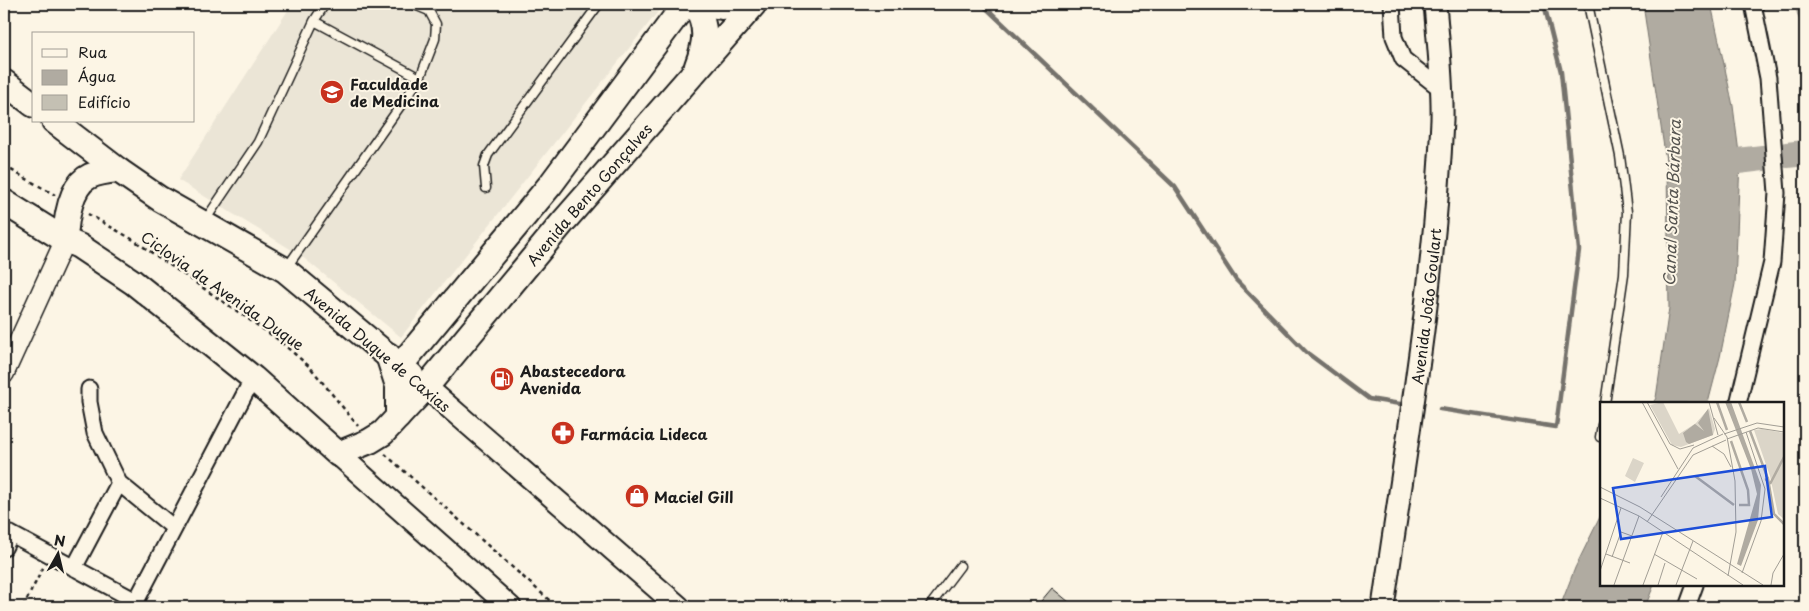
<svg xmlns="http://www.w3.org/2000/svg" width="1809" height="611" viewBox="0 0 1809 611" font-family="'Playpen Sans',sans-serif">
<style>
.built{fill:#ebe5d6}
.water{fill:#b0aba1;stroke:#75726c}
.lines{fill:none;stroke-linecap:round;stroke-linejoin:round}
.stream{stroke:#75726c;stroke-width:4.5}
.canal{stroke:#b0aba1;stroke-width:15}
.river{stroke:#b0aba1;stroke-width:26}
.building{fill:#c4c0b3;stroke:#1c1c1c}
.service-casing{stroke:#1c1c1c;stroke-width:11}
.minor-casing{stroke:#1c1c1c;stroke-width:19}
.tertiary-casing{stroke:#1c1c1c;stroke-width:22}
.secondary-casing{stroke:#1c1c1c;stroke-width:25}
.primary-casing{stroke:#1c1c1c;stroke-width:28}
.path{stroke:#1c1c1c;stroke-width:2.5;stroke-dasharray:4 4;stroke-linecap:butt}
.service{stroke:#fcf5e5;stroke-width:8}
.minor{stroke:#fcf5e5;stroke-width:15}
.tertiary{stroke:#fcf5e5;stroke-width:19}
.secondary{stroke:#fcf5e5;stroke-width:21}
.primary{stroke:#fcf5e5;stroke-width:24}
.labels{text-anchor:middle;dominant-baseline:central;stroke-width:4;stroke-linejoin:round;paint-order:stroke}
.poi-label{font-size:15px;font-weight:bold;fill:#1c1c1c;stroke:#fcf5e5;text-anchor:start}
.street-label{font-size:15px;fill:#1c1c1c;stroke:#fcf5e5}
.water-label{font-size:16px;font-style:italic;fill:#575551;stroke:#fcf5e5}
.inset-river{fill:none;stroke:#b0aba1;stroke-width:2.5}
.inset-road{fill:none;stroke:#a29e95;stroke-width:1}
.view{fill:#1d4ed8;fill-opacity:0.15;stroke:#1d4ed8;stroke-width:2.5}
.inset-edge{fill:none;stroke:#1c1c1c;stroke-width:2.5}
</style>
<rect width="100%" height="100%" fill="#fcf5e5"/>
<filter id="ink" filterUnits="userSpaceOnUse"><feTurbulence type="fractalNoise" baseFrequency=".02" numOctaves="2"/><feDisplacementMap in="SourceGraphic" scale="10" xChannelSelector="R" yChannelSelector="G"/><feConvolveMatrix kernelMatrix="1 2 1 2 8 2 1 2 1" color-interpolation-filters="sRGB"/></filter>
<g filter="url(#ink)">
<!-- built -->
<path class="built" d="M292,4h372l-263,333 -101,-82 -122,-75z"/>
<!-- water -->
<path class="water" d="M1643,4h68l22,102 7,55 -5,123 -15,73 -12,46h-55l3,-5 13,-90 -2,-140z
M1601,515l1,70h52l-9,22h-85l15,-39z"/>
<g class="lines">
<!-- stream -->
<path class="stream" d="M982,4l193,183 61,93 70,72 63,47 31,5
M1440,409l116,18 23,-177 -18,-178 -17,-68"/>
<!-- canal -->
<path class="canal" d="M1802,4l3,11"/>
<!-- river -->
<path class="river" d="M1787,155l18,-2
M1704,165l59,-7"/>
</g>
<!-- building -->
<path class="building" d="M1052,588l23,19h-39z"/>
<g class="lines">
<!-- service casing -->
<g class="service-casing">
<path id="service" d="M1588,4l32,152 7,56 -3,62 -19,130
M314,21l106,57
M486,188l-2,-22 4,-11 111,-151
M204,222l54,-80 56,-121 11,-17
M287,267l133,-189 15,-39 1,-15 -7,-13 -17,-7
M1600,437l2,-12
M929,607l31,-41"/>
</g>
<!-- minor casing -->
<g class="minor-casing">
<path id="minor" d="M1392,4l2,33 9,22 38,30
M89,389v13l6,31 24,50 55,45
M1738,404l34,-142 5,-69 -9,-115 -15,-74
M4,548l7,-14 125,67
M74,568l45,-85
M133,607l120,-229
M1687,607l8,-22"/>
</g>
<!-- tertiary casing -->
<g class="tertiary-casing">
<path id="tertiary" d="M4,374l61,-134"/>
</g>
<!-- secondary casing -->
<g class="secondary-casing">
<g id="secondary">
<path d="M426,387l253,220"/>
<path d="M338,454l172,153"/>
<path id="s1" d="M1383,607c23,-161 52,-323 59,-487 1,-38 -4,-78 -7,-116"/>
</g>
</g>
<!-- primary casing -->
<g class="primary-casing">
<g id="primary">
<path d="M695,4c13,23 11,38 2,62"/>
<path d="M705,4l17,3 19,-3"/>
<path d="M4,82l30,23"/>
<path d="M54,121l64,49 42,29 125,71 126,105"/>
<path id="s2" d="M4,202l61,38 14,6 54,36 120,96 85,76 32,-13 13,-8 43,-46 137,-165 191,-218"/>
<path d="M65,240c1,-20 5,-55 25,-64 9,-4 19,-5 28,-6"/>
<path d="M388,355l10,31v31"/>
<path d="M400,366l151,-182 134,-180"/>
</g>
</g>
<!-- path -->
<path class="path" d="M4,166l51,29
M88,214l44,25 144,99 34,29 48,59
M385,454l172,153
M23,607l21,-41"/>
<!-- service -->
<use href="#service" class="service"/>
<!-- minor -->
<use href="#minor" class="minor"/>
<!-- tertiary -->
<use href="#tertiary" class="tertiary"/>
<!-- secondary -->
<use href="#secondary" class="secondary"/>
<!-- primary -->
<use href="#primary" class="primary"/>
</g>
</g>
<!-- icons -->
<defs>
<g id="university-disc" transform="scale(1.25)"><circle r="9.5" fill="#c8321e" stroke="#fcf5e5"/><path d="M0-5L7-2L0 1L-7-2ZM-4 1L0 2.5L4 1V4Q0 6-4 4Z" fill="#fff"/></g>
<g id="fuel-disc" transform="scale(1.25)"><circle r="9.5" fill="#c8321e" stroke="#fcf5e5"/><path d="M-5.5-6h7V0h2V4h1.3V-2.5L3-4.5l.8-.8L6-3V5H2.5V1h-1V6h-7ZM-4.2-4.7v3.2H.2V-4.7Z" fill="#fff"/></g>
<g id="pharmacy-disc" transform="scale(1.25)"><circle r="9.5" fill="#c8321e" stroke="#fcf5e5"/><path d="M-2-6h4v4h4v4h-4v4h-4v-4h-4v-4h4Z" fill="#fff"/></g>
<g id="shop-disc" transform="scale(1.25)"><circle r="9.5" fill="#c8321e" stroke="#fcf5e5"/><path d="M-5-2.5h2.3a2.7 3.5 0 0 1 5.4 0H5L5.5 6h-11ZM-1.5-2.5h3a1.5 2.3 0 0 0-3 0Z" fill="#fff"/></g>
</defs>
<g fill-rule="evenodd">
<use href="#university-disc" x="332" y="92"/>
<use href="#fuel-disc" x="502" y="379"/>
<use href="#pharmacy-disc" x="563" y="433"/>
<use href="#shop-disc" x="637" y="496"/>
</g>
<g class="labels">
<!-- poi labels -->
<g class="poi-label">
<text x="350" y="83">Faculdade<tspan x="350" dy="17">de Medicina</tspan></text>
<text x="520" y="370">Abastecedora<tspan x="520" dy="17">Avenida</tspan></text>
<text x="580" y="433">Farmácia Lideca</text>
<text x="654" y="496">Maciel Gill</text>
</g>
<!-- street labels -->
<g class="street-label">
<text stroke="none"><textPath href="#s2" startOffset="785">Avenida Bento Gonçalves</textPath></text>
<text transform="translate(223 290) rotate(35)">Ciclovia da Avenida Duque</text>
<text stroke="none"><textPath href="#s1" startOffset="304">Avenida João Goulart</textPath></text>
<text transform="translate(378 349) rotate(40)">Avenida Duque de Caxias</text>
</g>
<!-- water labels -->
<g class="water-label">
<text transform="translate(1671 203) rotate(-88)">Canal Santa Bárbara</text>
</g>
</g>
<!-- overview -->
<g transform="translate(1600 402)">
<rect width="184" height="184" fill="#fcf5e5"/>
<path d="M63,0l16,32 17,-11 13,-15 6,21 -2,6 -32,12 -9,-2 -22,-40zM162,27l22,4v86l-6,-5 -8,-38 -16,-46zM33,56l11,5 -9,19 -10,-6z" fill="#dbd5c8"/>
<path d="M125,0h6l30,83 -3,35 -17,46 -4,-2 20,-70 -6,-25zM108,7l5,26 -24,9 -3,-2 -3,-9 12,-9 9,7 -6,-8z" fill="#b0aba1"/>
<path class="inset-river" d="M117,0l10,28M139,0l8,20M150,29l18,48M131,39l17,49 1,15h-10M95,74l39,29M165,78l3,-1 6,35 10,10M170,82l14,-27"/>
<path class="inset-road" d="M42,0l36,67M47,0l23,42 10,5 14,-4M109,0l9,33M114,16l13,19 8,44 1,51 -8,44M124,32l33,-11 27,4M127,37l31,-11 26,4M112,44l12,8 7,13M0,85l40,20 123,78M61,95l32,-49 30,-14M0,96l39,18 104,69M47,120l46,-67 33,-15M6,152l24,9M54,152l43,25M12,155l9,-25 11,4M0,169l21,-63M142,171l19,-52 4,-32 -19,-57M14,183l25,-69M43,183l20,-53M58,183l7,-22M76,183l17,-44M171,183l2,-12 11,-19"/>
<path class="view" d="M165,64l7,51 -151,22 -8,-51z"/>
<rect width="184" height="184" class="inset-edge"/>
</g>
<!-- margin -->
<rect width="1809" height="611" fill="none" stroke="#fcf5e5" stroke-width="20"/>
<rect x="10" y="10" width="1789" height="591" fill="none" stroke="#1c1c1c" stroke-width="2" filter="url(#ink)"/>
<!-- legend -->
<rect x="32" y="32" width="162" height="90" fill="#fcf5e5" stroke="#a29e95"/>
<rect x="42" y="49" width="25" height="8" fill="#fcf5e5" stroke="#a29e95"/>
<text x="78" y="58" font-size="15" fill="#1c1c1c">Rua</text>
<rect x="42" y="70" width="25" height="15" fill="#b0aba1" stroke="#a29e95"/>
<text x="78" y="82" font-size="15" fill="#1c1c1c">Água</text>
<rect x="42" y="95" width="25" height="15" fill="#c4c0b3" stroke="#a29e95"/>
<text x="78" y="108" font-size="15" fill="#1c1c1c">Edifício</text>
<!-- north arrow -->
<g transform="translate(58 554) rotate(8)" stroke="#fcf5e5" stroke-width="4" paint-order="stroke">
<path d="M0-4L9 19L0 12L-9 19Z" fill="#1c1c1c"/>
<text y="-8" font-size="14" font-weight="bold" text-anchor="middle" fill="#1c1c1c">N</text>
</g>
</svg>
